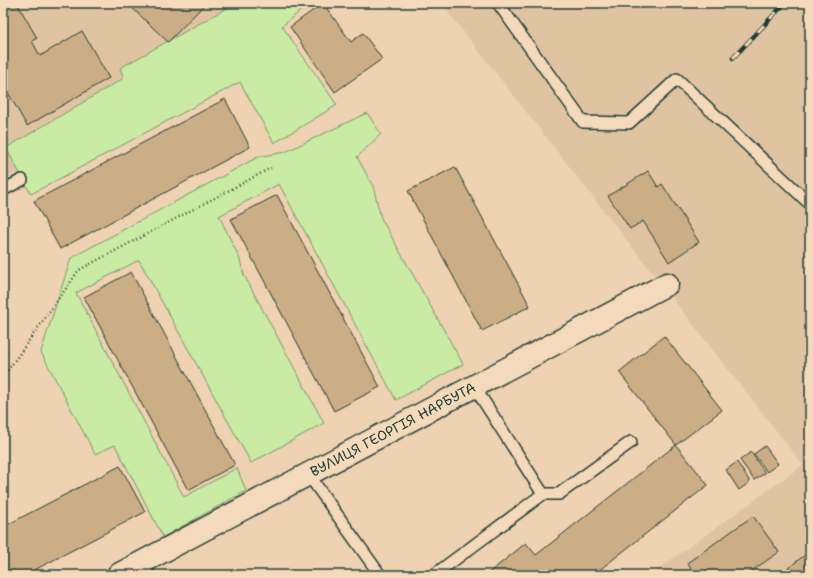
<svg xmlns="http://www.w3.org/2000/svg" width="813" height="578" viewBox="0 0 813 578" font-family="'Shantell Sans',sans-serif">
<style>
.built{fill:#e0c4a2}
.green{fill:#caeba3;stroke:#74946c}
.building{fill:#cbae85;stroke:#1f3d34}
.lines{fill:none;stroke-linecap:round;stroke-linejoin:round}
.service-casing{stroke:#1f3d34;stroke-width:14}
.minor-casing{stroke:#1f3d34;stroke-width:25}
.path{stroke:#1f3d34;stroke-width:2.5;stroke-dasharray:1 3;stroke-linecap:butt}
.service{stroke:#f4d9ba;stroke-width:11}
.minor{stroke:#f4d9ba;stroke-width:22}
.rail-casing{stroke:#1f3d34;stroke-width:4.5}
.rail{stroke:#f4d9ba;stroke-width:3;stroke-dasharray:9;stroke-linecap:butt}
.labels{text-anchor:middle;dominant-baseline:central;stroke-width:4;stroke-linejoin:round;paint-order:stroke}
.street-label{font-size:14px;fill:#1f3d34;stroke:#f4d9ba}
</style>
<rect width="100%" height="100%" fill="#efd2b1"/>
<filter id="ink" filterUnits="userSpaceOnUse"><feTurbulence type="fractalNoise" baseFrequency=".025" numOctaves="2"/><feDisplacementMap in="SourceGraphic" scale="8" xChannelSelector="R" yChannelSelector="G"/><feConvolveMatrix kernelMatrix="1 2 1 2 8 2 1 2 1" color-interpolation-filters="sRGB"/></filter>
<g filter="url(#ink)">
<!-- built -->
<path class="built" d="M3,3h233l-116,65 18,41 -135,71z
M441,3h369v572h-149l-4,-5 146,-105z"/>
<!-- green -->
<path class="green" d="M236,3h74l-28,23 55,79 -63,38 -34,-61 -209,112 -25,-46 118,-70 -4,-10z
M367,113l14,21 -24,23 16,29 8,32 82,146 -67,36 -117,-216 -60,32 20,41 5,18 80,148 -73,40 -112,-203 -63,33 108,204 53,-29 9,23 -83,46 -48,-92 -20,9 -54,-102 30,-94 187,-101 27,-5z"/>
<!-- building -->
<path class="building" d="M3,3h14l20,35 -5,3 8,15 42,-25 27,47 -82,48 -24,-42z
M127,3h79l-38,39z
M323,3l28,39 12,-9 19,26 -47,33 -45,-65z
M225,99l25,48 -190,102 -26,-48z
M455,167l75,139 -48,25 -74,-140z
M648,171l10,16 4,-3 37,58 -30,20 -26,-41 -13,8 -22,-33z
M277,195l103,192 -46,24 -103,-192z
M131,272l104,193 -47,25 -104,-193z
M664,336l58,74 -46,35 -57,-73z
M3,344l4,9 -4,2z
M676,445l32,40 -115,90h-107l40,-32 10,12z
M765,446l13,18 -11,8 -13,-18z
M751,452l14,21 -11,7 -14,-20z
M737,462l13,20 -11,8 -13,-20z
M120,466l25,46 -120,63h-22v-48z
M753,516l26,36 -33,23h-51l-8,-12z
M810,551v24h-24l-3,-3z"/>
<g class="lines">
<!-- service casing -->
<g class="service-casing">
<path id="service" d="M498,3l85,119 46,1 48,-44 133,125
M3,190l19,-10
M474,386l69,108
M308,474l72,101
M140,564l9,11
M434,575l109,-81h16l72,-52"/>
</g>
<!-- minor casing -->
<g class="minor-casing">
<g id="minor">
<path id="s1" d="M118,575l549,-291"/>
</g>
</g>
<!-- path -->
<path class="path" d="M3,377l76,-107 192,-102"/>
<!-- service -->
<use href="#service" class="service"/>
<!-- minor -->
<use href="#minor" class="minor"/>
<!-- rail casing -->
<g class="rail-casing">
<path id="rail" d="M733,58l52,-55"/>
</g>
<!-- rail -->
<use href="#rail" class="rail"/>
</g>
</g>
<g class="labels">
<!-- street labels -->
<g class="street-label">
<text stroke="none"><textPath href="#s1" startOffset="311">ВУЛИЦЯ ГЕОРГІЯ НАРБУТА</textPath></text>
</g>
</g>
<!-- margin -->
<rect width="813" height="578" fill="none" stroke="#f4d9ba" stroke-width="16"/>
<rect x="8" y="8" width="797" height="562" fill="none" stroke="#1f3d34" stroke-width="1.5" filter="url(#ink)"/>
</svg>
